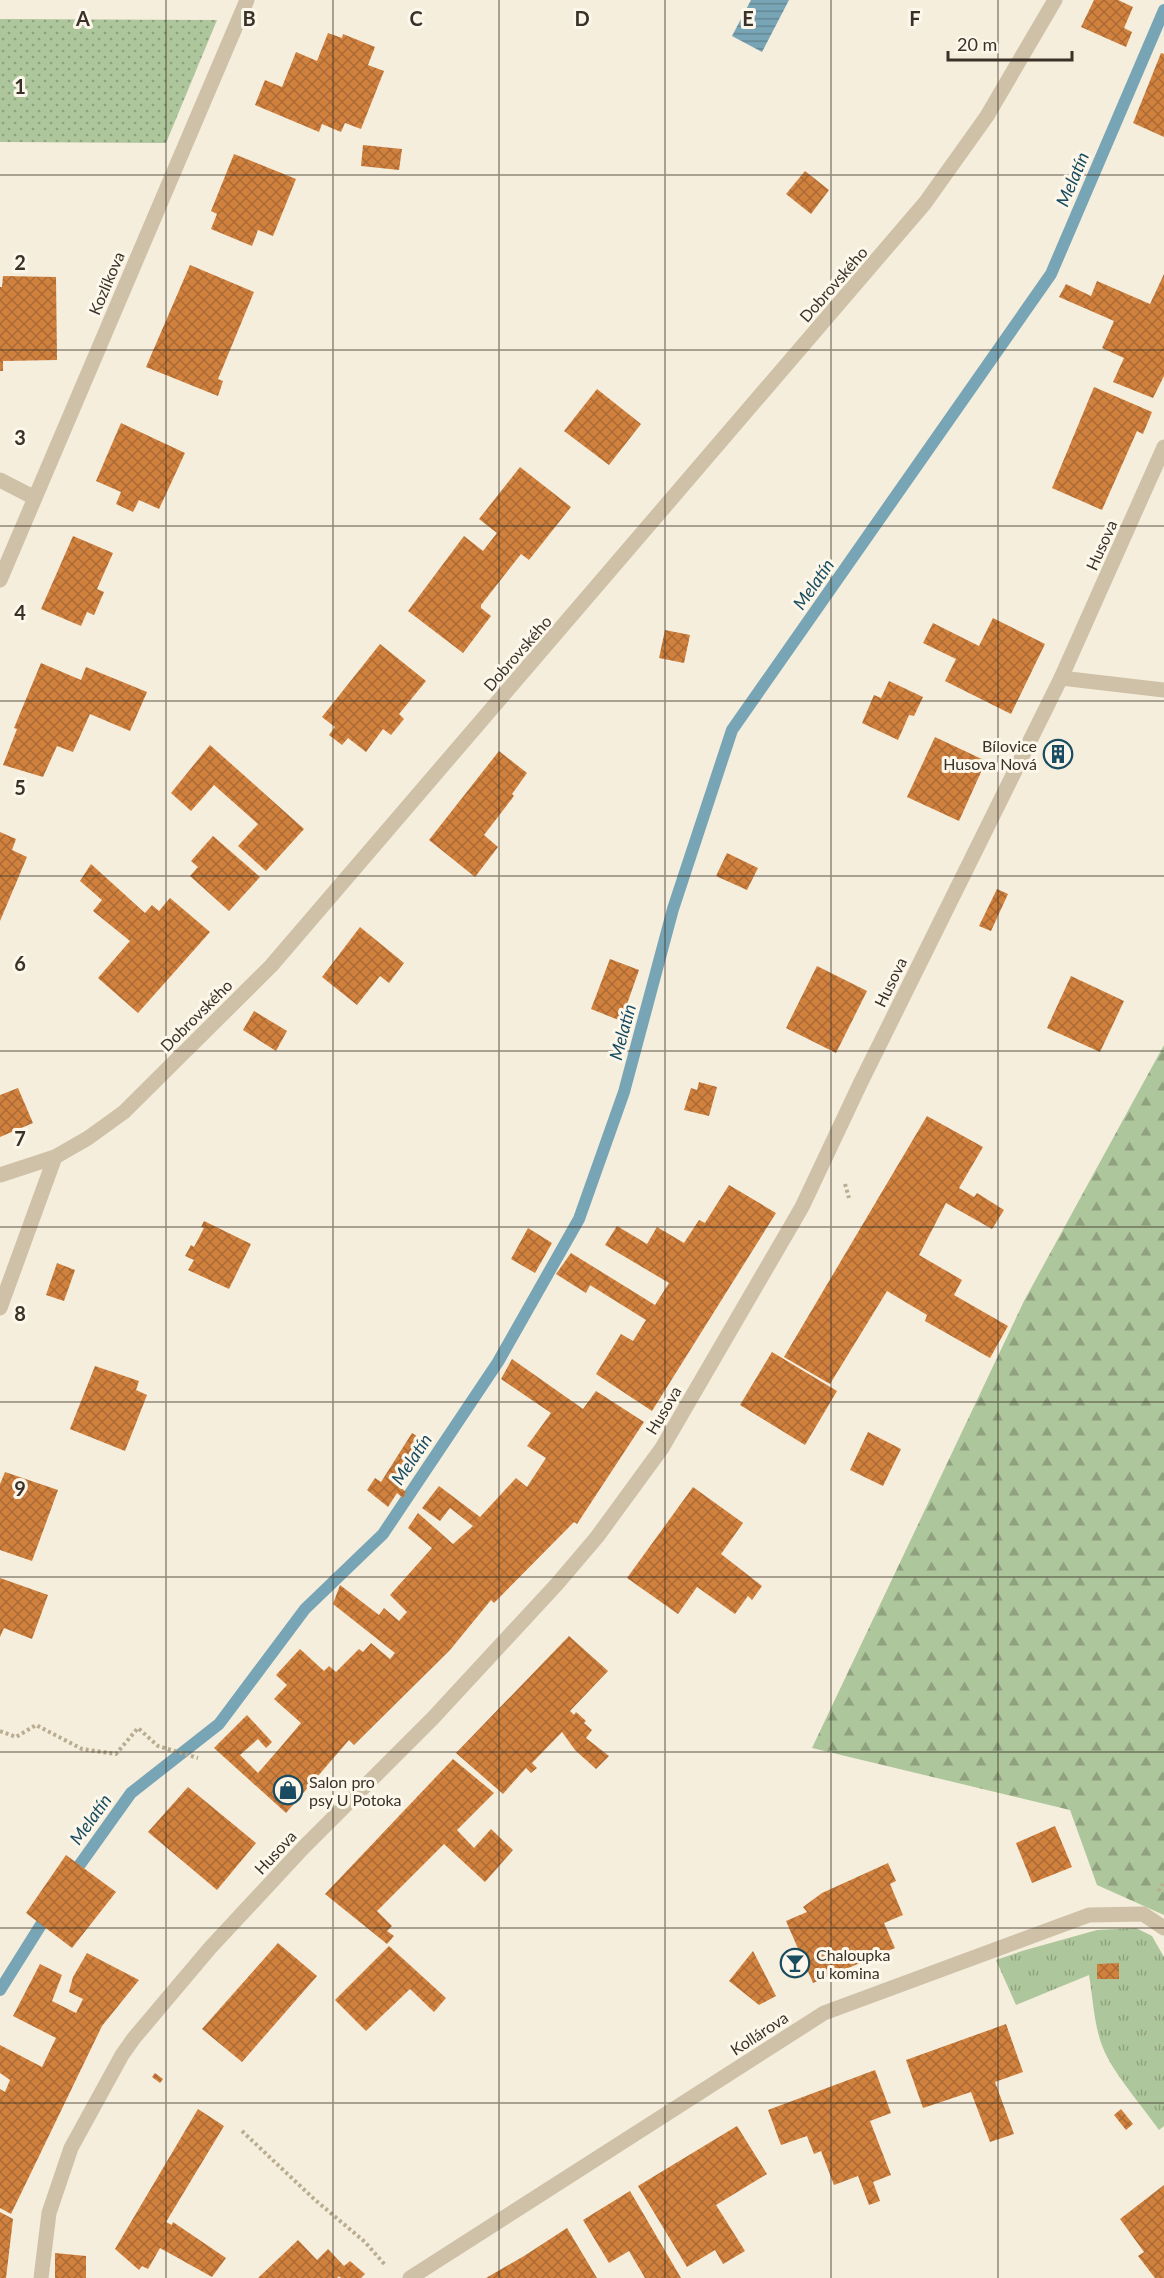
<svg xmlns="http://www.w3.org/2000/svg" width="1164" height="2278" viewBox="0 0 1164 2278" font-family="Lato,sans-serif">
<style>
.grass{fill:url(#grass-dots)}
.forest{fill:url(#forest-firs)}
.park{fill:url(#park-tufts)}
.water{fill:url(#water-rules)}
.lines{fill:none;stroke-linecap:round;stroke-linejoin:round}
.stream{stroke:#78a5b5;stroke-width:12}
.building{fill:url(#building-cross-hatch)}
.path{stroke:#baac91;stroke-width:4;stroke-dasharray:3 3;stroke-linecap:butt}
.service{stroke:#cec1a7;stroke-width:15}
.minor{stroke:#cec1a7;stroke-width:15}
.grid{fill:none;stroke:#3a3228;stroke-width:1.5;stroke-opacity:0.55}
.labels{text-anchor:middle;dominant-baseline:central;stroke-width:6;stroke-linejoin:round;paint-order:stroke}
.street-label{font-size:16px;fill:#3a3228;stroke:#fcf7ea}
.poi-label{font-size:16px;fill:#3a3228;stroke:#fcf7ea;text-anchor:start}
.water-label{font-size:18px;font-style:italic;fill:#194c60;stroke:#fcf7ea}
.grid-label{font-size:20px;text-anchor:middle;font-weight:bold;fill:#3a3228;stroke:#fcf7ea;stroke-width:6;stroke-linejoin:round;paint-order:stroke}
</style>
<defs>
<pattern id="grass-dots" width="8" height="8" patternUnits="userSpaceOnUse" patternTransform="scale(1.5)"><rect width="8" height="8" fill="#aec69b"/><path d="M2 2h.1M6 6h.1" fill="none" stroke="#8fa17e" stroke-width="1.8" stroke-linecap="round"/></pattern>
<pattern id="forest-firs" width="22" height="20" patternUnits="userSpaceOnUse" patternTransform="scale(1.5)"><rect width="22" height="20" fill="#aec69b"/><path d="M5 1l3.5 6h-7zM16 11l3.5 6h-7z" fill="#8fa17e"/></pattern>
<pattern id="park-tufts" width="24" height="20" patternUnits="userSpaceOnUse" patternTransform="scale(1.5)"><rect width="24" height="20" fill="#aec69b"/><path d="M3 7l-1-3M5 7V3M7 7l1-3M15 17l-1-3M17 17v-4M19 17l1-3" fill="none" stroke="#8fa17e"/></pattern>
<pattern id="water-rules" width="6" height="5" patternUnits="userSpaceOnUse" patternTransform="scale(1.5)"><rect width="6" height="5" fill="#78a5b5"/><path d="M0 2.5h6" fill="none" stroke="#638793"/></pattern>
<pattern id="building-cross-hatch" width="8" height="8" patternUnits="userSpaceOnUse" patternTransform="scale(1.5)"><rect width="8" height="8" fill="#d1813e"/><path d="M0 0l8 8M0 8l8-8" fill="none" stroke="#ab6a34"/></pattern>
</defs>
<rect width="100%" height="100%" fill="#f5eedc"/>
<!-- grass -->
<path class="grass" d="M0,19l217,1 -51,123 -166,-1z"/>
<!-- forest -->
<path class="forest" d="M1164,1045v870l-67,-30 -27,-75 -258,-62 212,-447z"/>
<!-- park -->
<path class="park" d="M1136,1928l16,8 12,21v169l-5,4c-16,-23 -46,-57 -56,-82 -9,-22 -10,-49 -14,-73l-73,30 -20,-45 26,-9 75,-21z"/>
<!-- water -->
<path class="water" d="M751,0h38l-27,52 -30,-16z"/>
<g class="lines">
<!-- stream -->
<path class="stream" d="M71,1877l60,-84 88,-69 86,-115 78,-75 115,-172 81,-143 45,-127 49,-183 59,-179 319,-456 113,-264
M0,1990l49,-78"/>
</g>
<!-- building -->
<path class="building" d="M1094,0h24l15,7 -9,21 8,4 -6,15 -45,-20z
M328,33l14,5 1,-4 32,13 -7,18 16,6 -23,58 -16,-6 -4,9 -19,-8 -3,8 -64,-27 10,-25 17,7 14,-35 21,9z
M1161,53l3,1v83l-31,-14z
M363,145l39,4 -3,21 -38,-4z
M234,154l62,25 -23,57 -15,-6 -6,16 -41,-17 6,-15 -6,-3z
M805,171l24,19 -18,24 -25,-20z
M190,265l64,27 -36,87 5,2 -5,15 -72,-29z
M1164,274v102l-11,22 -40,-16 11,-24 -22,-10 12,-27 -55,-24 7,-13 25,12 6,-15 53,23z
M3,276l53,1 1,83 -54,1v10h-3v-84h2z
M1094,387l58,25 -9,22 -6,-3 -35,79 -50,-22z
M597,389l44,35 -32,41 -45,-34z
M121,423l64,30 -26,56 -20,-9 -6,12 -17,-8 5,-12 -25,-11z
M520,467l51,40 -42,53 -8,-6 -40,51v3l10,8 -28,37 -55,-42 56,-75 19,15 14,-18 -18,-14z
M73,536l40,17 -16,36 7,3 -10,23 -7,-3 -6,14 -40,-17z
M993,618l52,26 -34,70 -66,-33 11,-22 -33,-16 10,-20 46,23z
M665,630l25,5 -6,28 -25,-5z
M380,644l46,37 -27,33 5,5 -13,16 -8,-6 -17,23 -18,-14 -6,7 -13,-10 6,-8 -13,-10z
M41,663l40,17 5,-13 61,25 -17,39 -40,-17 -17,38 -16,-6 -14,31 -40,-12 14,-36 -3,-1z
M889,681l34,16 -9,19 -5,-1 -11,25 -36,-17 12,-28 7,3z
M935,737l51,24 -27,60 -52,-24z
M1057,740l14,6 -11,22 -14,-6z
M210,745l94,84 -38,42 -28,-25 20,-22 -44,-39 -23,26 -20,-18z
M499,751l28,22 -15,21 2,2 -30,39 14,12 -23,30 -46,-37z
M0,832l16,7 -4,11 15,7 -27,64z
M213,836l47,41 -31,34 -39,-35 8,-9 -7,-6z
M727,853l31,15 -11,22 -31,-14z
M91,864l54,49 7,-8 7,6 11,-13 40,34 -72,81 -40,-35 32,-37 -37,-30 9,-11 -22,-19z
M997,889l11,5 -17,37 -12,-5z
M360,927l44,36 -15,20 -9,-7 -23,29 -35,-28z
M610,959l29,11 -18,51 -30,-12z
M817,966l50,25 -31,62 -50,-25z
M1071,976l53,25 -24,51 -53,-24z
M254,1011l33,20 -11,20 -33,-21z
M699,1082l18,5 -8,29 -25,-6 7,-22 6,2z
M18,1088l15,35 -33,14v-42z
M927,1116l56,31 -24,41 15,9 3,-4 27,17 -12,19 -46,-26 -27,52 43,25 -8,15 54,31 -18,32 -65,-37 2,-6 -40,-24 -57,93 -46,-27z
M729,1185l47,28 -124,198 -56,-37 25,-40 12,7 13,-21 -56,-35 -4,8 -30,-19 15,-21 84,52 14,-22 -64,-38 12,-19 30,18 10,-17 27,16 15,-23 6,3z
M204,1221l47,23 -22,45 -41,-19 6,-10 -9,-4 6,-11 3,2 10,-19 -3,-1z
M528,1228l24,15 -17,30 -24,-14z
M57,1263l18,7 -11,31 -18,-6z
M772,1352l65,39 -32,54 -65,-40z
M512,1359l71,50 13,-18 48,31 -67,102 -3,-2 -80,81 -3,-3 -41,50 -96,95 -5,-5 -63,73 -72,-65 33,-33 25,27 -6,6 -8,-9 -18,16 18,18 21,-24 22,-26 -27,-24 13,-14 -11,-10 24,-26 24,22 5,-5 7,6 23,-23 4,3 8,-9 19,16 5,-6 -62,-49 7,-19 39,30 5,-7 15,13 8,-9 -17,-17 42,-47 -24,-20 10,-15 35,31 20,-18 -23,-18 -10,13 -18,-13 17,-22 41,31 36,-39 11,9 19,-29 -19,-12 24,-33 -50,-34z
M95,1366l44,15 -3,9 11,5 -22,56 -55,-22z
M868,1432l33,17 -18,37 -33,-16z
M412,1433l17,11 -28,44 5,4 -3,6 -6,-5 -9,14 -21,-17 8,-12 6,4z
M5,1472l53,18 -26,71 -32,-11v-66z
M693,1487l50,36 -22,31 41,32 -10,14 -4,-4 -13,18 -38,-27 -19,27 -51,-36z
M0,1578l48,17 -16,44 -28,-11 -4,9z
M569,1636l39,35 -38,40 4,4 2,-3 10,9 -2,2 8,7 -6,8 23,18 -13,13 -21,-19 -13,-18 -30,31 5,5 -6,5 -5,-5 -23,26 -47,-41z
M453,1759l41,34 -37,37 17,18 17,-19 22,21 -28,32 -41,-38 -67,67 15,15 -5,5 7,5 -7,8 -62,-50z
M188,1787l68,56 -39,47 -69,-58z
M1055,1826l17,41 -40,16 -16,-40z
M66,1855l50,37 -44,56 -46,-35z
M888,1863l8,18 -6,3 13,31 -19,8 11,25 -82,35 -27,-62 21,-9 -4,-5 19,-14z
M278,1943l39,33 -75,86 -40,-33z
M389,1946l57,52 -12,14 -24,-23 -44,42 -31,-31z
M753,1951l23,45 -17,9 -30,-24z
M87,1953l52,27 -37,46 -91,188 -11,-6v-119l5,3 5,-12 -10,-7v-28l42,22 14,-29 -43,-22 27,-52 22,11 -10,26 24,12 7,-14 -14,-7 4,-15z
M1119,1963v16h-22v-15z
M1006,2024l17,48 -28,10 19,52 -24,8 -19,-50 -48,16 -17,-48z
M875,2070l16,43 -21,8 21,54 -18,7 7,19 -11,4 -11,-29 -24,9 -13,-34 -7,3 -7,-18 -26,9 -13,-35z
M155,2073l8,6 -3,4 -8,-6z
M198,2109l26,17 -58,96 6,3 1,-3 53,36 -14,19 -52,-29 -12,21 -6,-3 -3,4 -24,-21z
M1121,2109l12,15 -7,6 -12,-15z
M737,2126l30,48 -51,31 29,46 -22,13 -8,-14 -28,17 -49,-81z
M1164,2185v93h-9l-17,-22 6,-4 -24,-33z
M630,2191l51,87h-36l-16,-27 -20,12 -26,-43z
M0,2212l13,7 -7,59h-6z
M567,2228l30,50h-111l38,-22z
M298,2240l19,20 11,-11 16,17 6,-5 15,13 -4,4h-20l-2,-2 -2,2h-79z
M55,2253l31,3v22h-31z"/>
<g class="lines">
<!-- path -->
<path class="path" d="M845,1184l4,14
M0,1731l16,6 20,-12 46,24 34,5 22,-26 20,18 40,12
M1158,1891l6,-9
M242,2131l72,68 51,43 21,24"/>
<!-- service -->
<path class="service" d="M1061,678l103,12"/>
<!-- minor -->
<path class="minor" d="M0,480l35,18
M0,580l247,-580
M0,1175l55,-18 33,-19 36,-26 147,-146 654,-763 62,-87 68,-116
M0,1308l55,-151
M41,2278l8,-65 22,-65 51,-93 12,-17 76,-90 93,-100 130,-130 124,-134 40,-47 65,-89 140,-241 58,-123 201,-406 103,-231
M410,2278l414,-265 265,-98 54,-1 21,14"/>
</g>
<!-- grid -->
<path class="grid" d="M166,0v2278M333,0v2278M499,0v2278M665,0v2278M831,0v2278M998,0v2278M0,175h1164M0,350h1164M0,526h1164M0,701h1164M0,876h1164M0,1051h1164M0,1227h1164M0,1402h1164M0,1577h1164M0,1752h1164M0,1928h1164M0,2103h1164"/>
<!-- icons -->
<defs>
<g id="building-ring" transform="scale(1.5)"><circle r="9.5" fill="#fcf7ea" stroke="#194c60" stroke-width="1.5"/><path d="M-4-6H4V6H1V3H-1V6H-4ZM-2.5-4.3h1.7v1.8h-1.7ZM.8-4.3h1.7v1.8H.8ZM-2.5-1h1.7V.8h-1.7ZM.8-1h1.7V.8H.8Z" fill="#194c60"/></g>
<g id="shop-ring" transform="scale(1.5)"><circle r="9.5" fill="#fcf7ea" stroke="#194c60" stroke-width="1.5"/><path d="M-5-2.5h2.3a2.7 3.5 0 0 1 5.4 0H5L5.5 6h-11ZM-1.5-2.5h3a1.5 2.3 0 0 0-3 0Z" fill="#194c60"/></g>
<g id="bar-ring" transform="scale(1.5)"><circle r="9.5" fill="#fcf7ea" stroke="#194c60" stroke-width="1.5"/><path d="M-6-5H6L.8 .8V4.5H3.5V6h-7V4.5H-.8V.8Z" fill="#194c60"/></g>
</defs>
<g fill-rule="evenodd">
<use href="#building-ring" x="1058" y="754"/>
<use href="#shop-ring" x="288" y="1790"/>
<use href="#bar-ring" x="795" y="1963"/>
</g>
<g class="labels">
<!-- street labels -->
<g class="street-label">
<text transform="translate(106 283) rotate(-67)">Kozlíkova</text>
<text transform="translate(833 284) rotate(-49)">Dobrovského</text>
<text transform="translate(1101 545) rotate(-66)">Husova</text>
<text transform="translate(517 653) rotate(-49)">Dobrovského</text>
<text transform="translate(890 982) rotate(-64)">Husova</text>
<text transform="translate(196 1015) rotate(-45)">Dobrovského</text>
<text transform="translate(663 1410) rotate(-59)">Husova</text>
<text transform="translate(275 1852) rotate(-47)">Husova</text>
<text transform="translate(759 2033) rotate(-33)">Kollárova</text>
</g>
<!-- poi labels -->
<g class="poi-label">
<text x="1037" y="745" text-anchor="end">Bílovice<tspan x="1037" dy="18">Husova Nová</tspan></text>
<text x="309" y="1781">Salon pro<tspan x="309" dy="18">psy U Potoka</tspan></text>
<text x="816" y="1954">Chaloupka<tspan x="816" dy="18">u komina</tspan></text>
</g>
<!-- water labels -->
<g class="water-label">
<text transform="translate(1072 179) rotate(-67)">Melatín</text>
<text transform="translate(813 584) rotate(-55)">Melatín</text>
<text transform="translate(622 1032) rotate(-75)">Melatín</text>
<text transform="translate(411 1459) rotate(-56)">Melatín</text>
<text transform="translate(90 1819) rotate(-54)">Melatín</text>
</g>
</g>
<g class="grid-label">
<text x="83" y="26">A</text>
<text x="249" y="26">B</text>
<text x="416" y="26">C</text>
<text x="582" y="26">D</text>
<text x="748" y="26">E</text>
<text x="915" y="26">F</text>
<text x="20" y="94">1</text>
<text x="20" y="270">2</text>
<text x="20" y="445">3</text>
<text x="20" y="620">4</text>
<text x="20" y="795">5</text>
<text x="20" y="971">6</text>
<text x="20" y="1146">7</text>
<text x="20" y="1321">8</text>
<text x="20" y="1496">9</text>
</g>
<!-- scale -->
<path d="M948 51v9h124v-9" fill="none" stroke="#3a3228" stroke-width="3"/>
<text x="957" y="51" font-size="18" fill="#3a3228" stroke="#fcf7ea" stroke-width="4.5" paint-order="stroke">20 m</text>
</svg>
